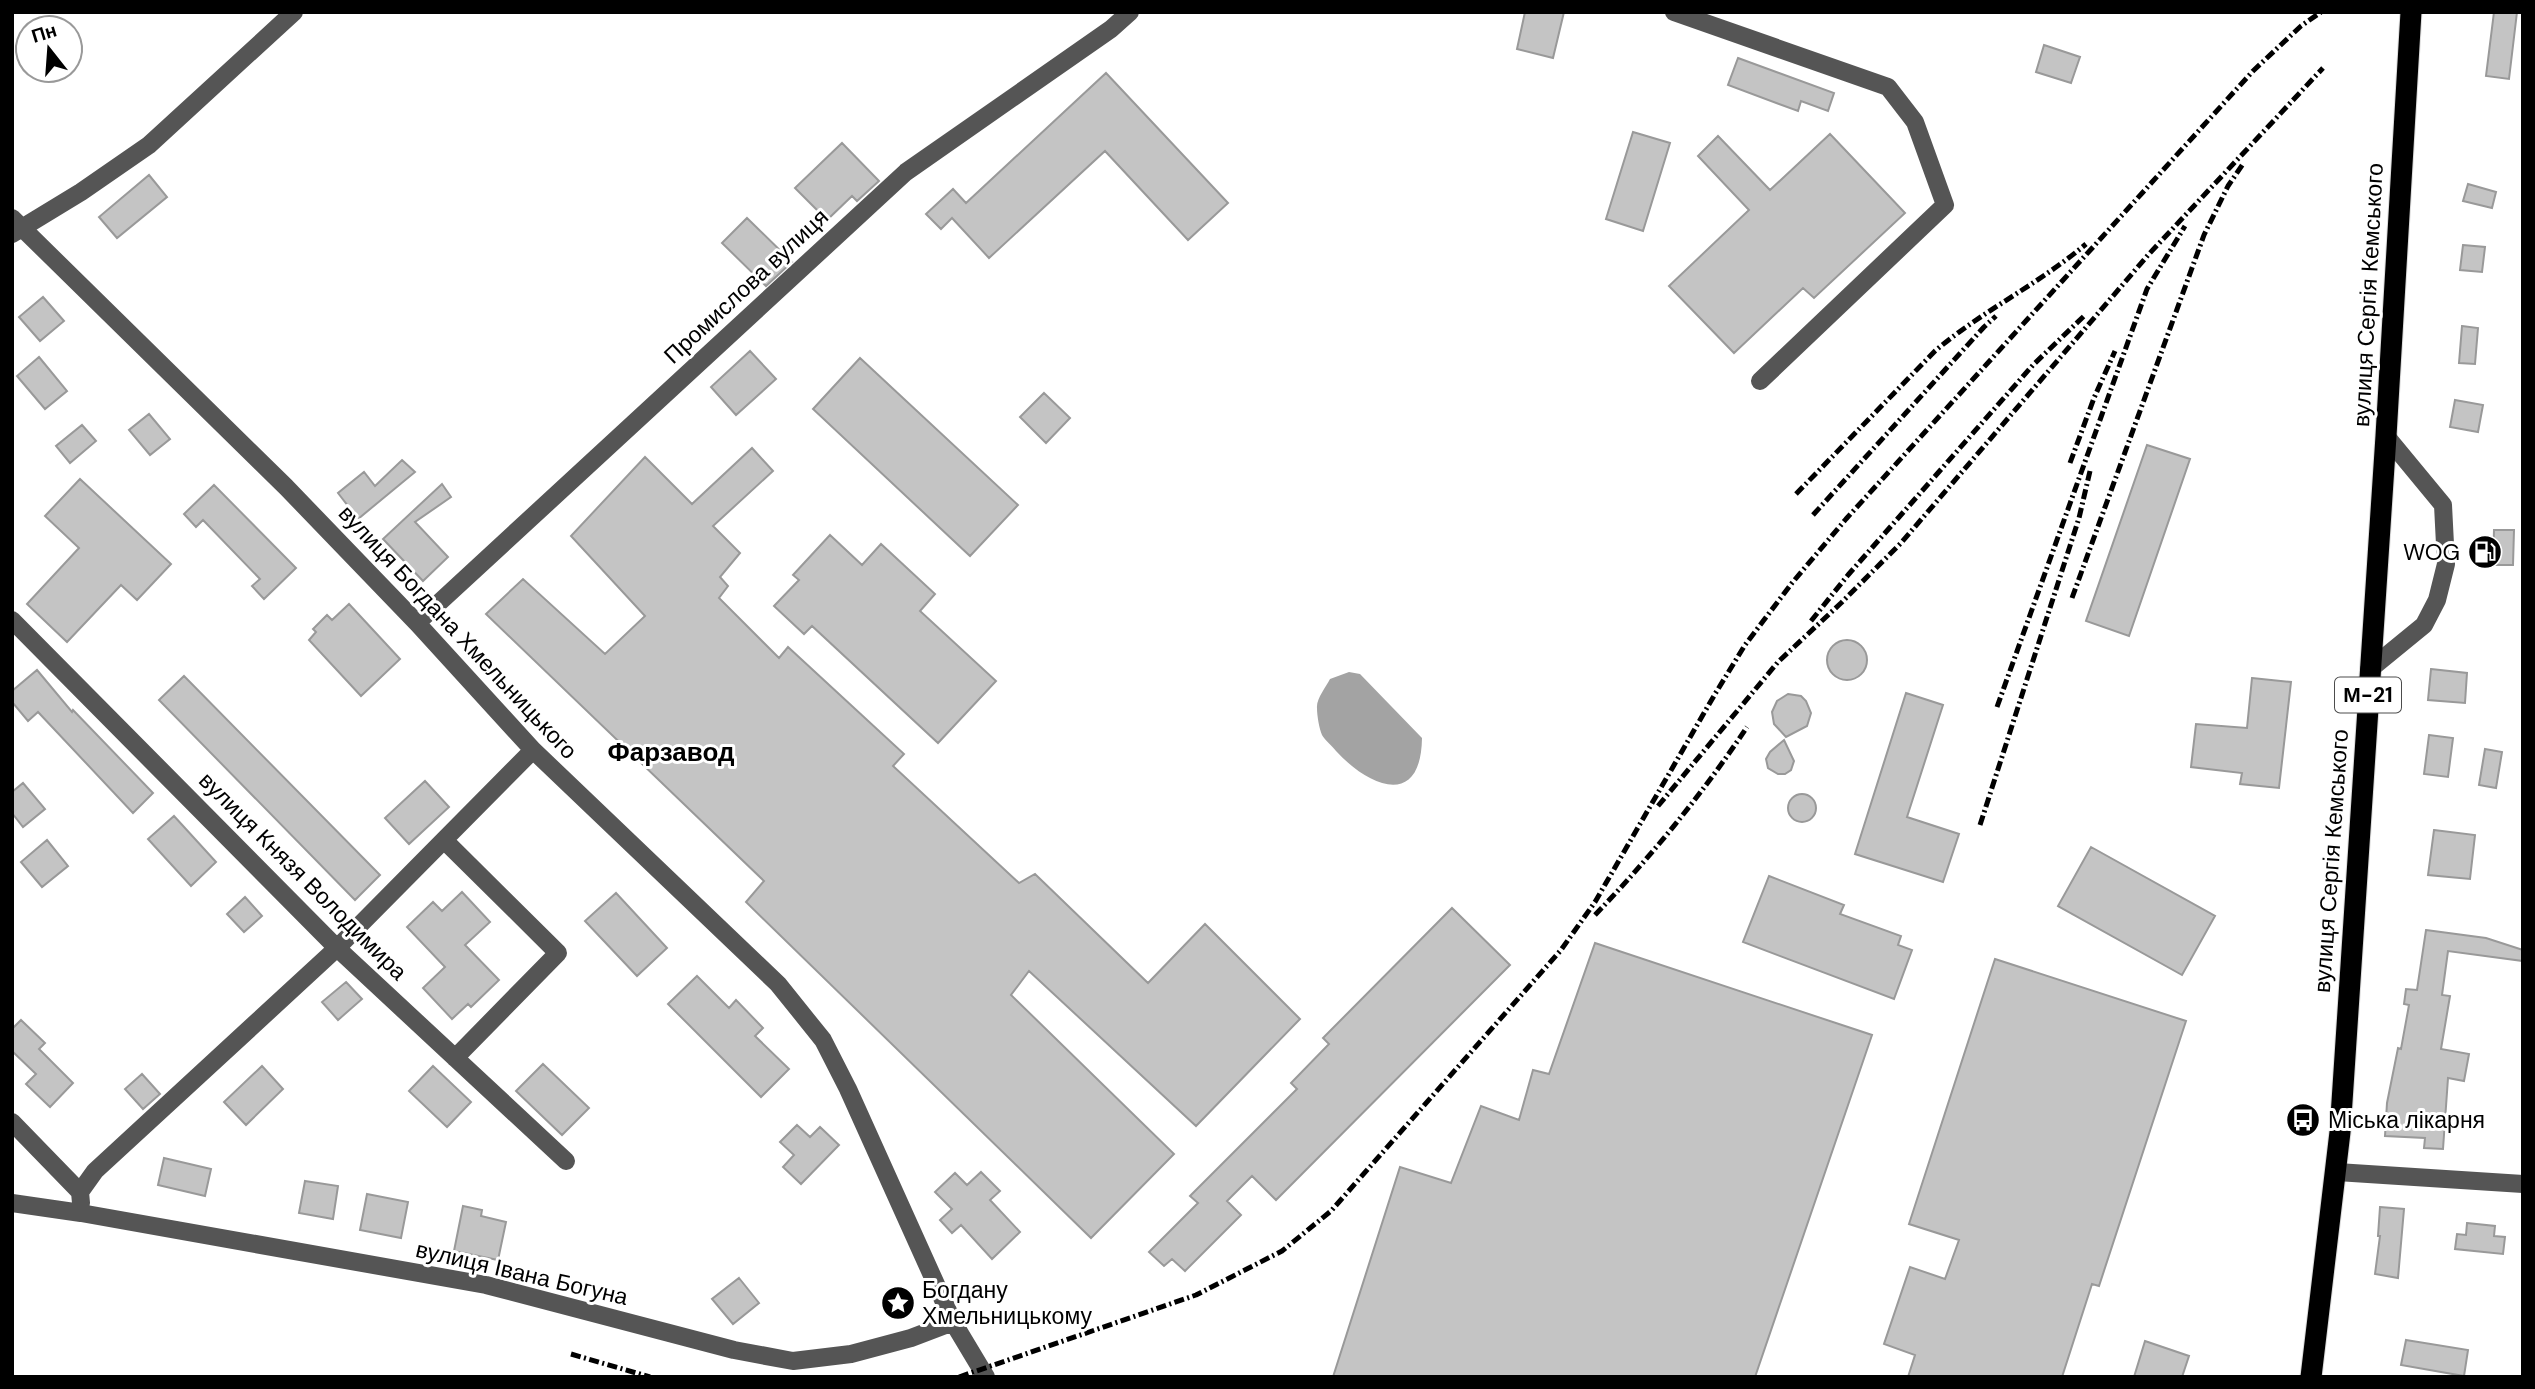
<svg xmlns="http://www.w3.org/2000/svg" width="2535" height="1389" viewBox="0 0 2535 1389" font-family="'DM Sans',sans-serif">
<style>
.water{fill:#a3a3a3}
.building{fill:#c4c4c4;stroke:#999;stroke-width:2}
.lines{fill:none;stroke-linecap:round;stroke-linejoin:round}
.highway-casing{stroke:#dbdbdb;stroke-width:23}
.minor{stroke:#555;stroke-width:18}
.highway{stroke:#000;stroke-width:21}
.rail{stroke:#000;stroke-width:5;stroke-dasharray:10 3.5 2 3.5;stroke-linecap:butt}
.labels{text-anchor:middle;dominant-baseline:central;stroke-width:6;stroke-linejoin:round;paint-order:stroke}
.shield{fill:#fff;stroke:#4c4c4c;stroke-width:2}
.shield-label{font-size:21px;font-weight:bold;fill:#000}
.street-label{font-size:23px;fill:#000;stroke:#fff}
.poi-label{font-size:23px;fill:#000;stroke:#fff;text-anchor:start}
.quarter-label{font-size:26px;font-weight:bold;fill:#000;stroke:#fff}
</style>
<rect width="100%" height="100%" fill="#fff"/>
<!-- water -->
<path class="water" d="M1349,672l11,2 62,64c-1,71 -53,49 -86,13 -4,-5 -11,-11 -14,-16 -3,-7 -5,-20 -5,-27 -1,-9 9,-21 13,-29z"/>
<!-- building -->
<path class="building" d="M1525,12h39l-11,46 -36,-9z
M2494,12h23l-8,67 -23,-3z
M2044,45l36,12 -9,26 -35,-11z
M1738,58l96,35 -6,18 -27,-10 -3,10 -70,-26z
M1106,73l122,130 -40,37 -83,-89 -116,107 -37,-40 -11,11 -15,-15 27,-25 13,14z
M1633,132l37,11 -27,88 -37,-12z
M1830,134l75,79 -91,85 -11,-10 -69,65 -65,-67 80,-76 -51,-54 20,-20 52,54z
M842,143l37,38 -22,20 -5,-5 -25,24 -32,-32z
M149,175l18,22 -50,41 -18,-21z
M2468,184l28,8 -4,16 -29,-7z
M747,218l45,44 -26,24 -44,-43z
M2463,245l22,2 -3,25 -22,-2z
M43,297l21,24 -24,20 -21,-24z
M2462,326l16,2 -3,36 -16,-1z
M750,351l26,28 -40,36 -25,-28z
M39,357l28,34 -22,18 -28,-33z
M860,358l158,147 -48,51 -157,-147z
M1044,393l26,25 -24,25 -26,-26z
M2455,400l28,5 -5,27 -28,-5z
M149,414l21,25 -20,16 -21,-25z
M82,425l14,16 -26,22 -14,-17z
M2147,445l43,14 -61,177 -43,-15z
M752,448l21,23 -60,55 27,27 -20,24 8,9 -9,12 60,60 9,-11 116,107 -11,12 126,117 16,-9 113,109 57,-59 95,95 -104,107 -167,-155 -18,24 163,159 -83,84 -345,-336 18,-21 -278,-267 37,-35 82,75 40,-38 -74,-80 74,-79 47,47z
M402,460l13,12 -57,47 -20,-26 26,-21 11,14z
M80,479l91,85 -34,36 -16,-15 -54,57 -40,-38 52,-56 -34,-32z
M442,484l9,13 -36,25 33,35 -25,24 -40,-42z
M214,485l82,83 -32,31 -12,-13 8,-7 -57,-59 -7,7 -12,-13z
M2494,530h20l-1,35h-20z
M830,535l32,30 19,-21 54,50 -15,17 76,70 -58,62 -126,-117 -8,8 -30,-28 25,-26 -6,-5z
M349,604l51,55 -39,37 -52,-56 7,-8 -3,-3 14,-14 5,5z
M1827 660a20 20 0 1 1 40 0a20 20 0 1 1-40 0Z
M2431,669l36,4 -2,30 -37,-3z
M37,670l35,42 1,-2 80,83 -20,20 -95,-101 -10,9 -16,-19v-11z
M184,676l196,199 -25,25 -196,-200z
M2252,678l39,4 -12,106 -39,-4 2,-11 -51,-6 5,-43 51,4z
M1906,693l37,12 -36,112 52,17 -16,48 -88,-28z
M1788,694l13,2 5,5 5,12 -4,13 -21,11 -12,-13 -2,-12 5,-11z
M2429,735l24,3 -5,39 -24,-3z
M1784,740l10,21 -3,9 -6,4h-7l-10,-6 -2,-9 4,-7z
M2485,749l17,3 -6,36 -17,-3z
M425,781l24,26 -40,37 -24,-26z
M23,783l22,26 -22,18 -11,-14v-21z
M1788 808a14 14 0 1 1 28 0a14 14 0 1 1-28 0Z
M174,816l42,46 -25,24 -43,-47z
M2434,830l41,5 -5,44 -42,-4z
M47,840l21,26 -26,21 -21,-25z
M2091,847l124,69 -33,59 -124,-69z
M1769,876l75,29 -4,9 61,22 -3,9 14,5 -18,49 -151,-57z
M462,892l28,30 -25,23 34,35 -28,27 -3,-3 -16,15 -29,-31 22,-21 -38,-40 26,-25 9,9z
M616,893l51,55 -30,28 -52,-55z
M245,897l17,19 -18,16 -17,-18z
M1452,908l58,57 -234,235 -24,-24 -25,25 14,14 -56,56 -13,-12 -8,7 -15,-14 49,-49 -8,-7 107,-107 -6,-6 38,-39 -6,-6z
M2426,930l60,8 37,12v11l-75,-10 -6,44 8,1 -9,53 28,5 -5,27 -16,-3 -5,71 -19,-1 1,-10 -40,-2 2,-33 11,-55 3,1 8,-44 -5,-1 2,-15 11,1z
M1595,943l277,92 -117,342h-422l67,-210 51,16 30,-77 38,14 14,-50 16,4z
M1995,959l191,62 -87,265 -7,-2 -30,93h-154l7,-22 -31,-11 26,-77 35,12 14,-39 -50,-16z
M697,976l32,32 7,-8 27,28 -8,8 34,33 -28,28 -93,-93z
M346,982l16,17 -24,21 -16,-18z
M21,1020l24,23 -6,6 34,34 -23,24 -24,-23 10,-10 -24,-23v-22z
M543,1064l46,44 -27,27 -46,-44z
M262,1066l21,23 -37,36 -22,-23z
M433,1066l38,36 -24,25 -38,-36z
M142,1074l18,20 -17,15 -18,-20z
M797,1125l13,12 10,-10 19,18 -38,39 -18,-17 11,-12 -14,-13z
M164,1158l47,11 -6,27 -47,-11z
M981,1172l19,19 -10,9 30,32 -28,27 -31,-34 -9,8 -12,-13 12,-11 -17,-17 20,-19 12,12z
M305,1181l33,5 -5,33 -34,-6z
M367,1194l41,8 -7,36 -41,-8z
M463,1206l19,4 -1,6 25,6 -8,38 -44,-9z
M2380,1207l24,2 -6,69 -23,-4 5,-38h-2z
M2467,1223l28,3 -1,10 11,1 -2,17 -48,-5 2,-15 9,1z
M739,1278l20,25 -26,21 -21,-25z
M2406,1340l62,10 -4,26 -63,-11z
M2145,1341l44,15 -7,21h-48z"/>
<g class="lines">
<!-- highway casing -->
<g class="highway-casing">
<path id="highway" d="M2311,1377l29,-245 46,-696 25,-424"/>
</g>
<!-- minor -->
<path class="minor" d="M1674,12l214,75 27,35 30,83 -185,176
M12,218l274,269 131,136 116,127 245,234 45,56 25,49 105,233 33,55
M12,234l69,-42 68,-47 145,-133
M12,620l325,328 229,213
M417,623l489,-451 205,-143 19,-17
M2369,670l55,-45 13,-25 9,-36 -3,-59 -57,-69
M444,840l114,113 -103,105
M12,1122l68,70 1,11
M2337,1172l186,12
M80,1192l15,-21 242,-223 196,-198
M12,1203l69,10 405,72 248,65 59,11 58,-7 60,-16 42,-16"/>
<!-- highway -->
<use href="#highway" class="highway"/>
<!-- rail -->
<path class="rail" d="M2070,463l24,-65 21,-47
M1796,494l139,-143c47,-40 104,-67 151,-107
M1813,515l171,-188 12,-11
M2072,598l132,-363 24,-49 15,-22
M1811,621l37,-46 185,-210 51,-49
M1997,707l150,-418 38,-63
M1658,806l120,-144 63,-59 60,-60 248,-289 174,-186
M1980,825l99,-307 11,-47
M1595,915c54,-56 109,-123 152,-188
M571,1354l79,23
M959,1377l237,-82 86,-44 49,-40 230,-261 34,-48 120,-208 30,-49 47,-62 54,-64 407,-448 48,-45 20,-14"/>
</g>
<!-- icons -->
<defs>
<g id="fuel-disc" transform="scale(1.75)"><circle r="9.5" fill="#000" stroke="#fff"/><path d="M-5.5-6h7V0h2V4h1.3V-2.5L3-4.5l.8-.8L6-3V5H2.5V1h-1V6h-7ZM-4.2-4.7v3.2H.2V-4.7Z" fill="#fff"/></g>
<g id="bus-disc" transform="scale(1.75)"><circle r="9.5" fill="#000" stroke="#fff"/><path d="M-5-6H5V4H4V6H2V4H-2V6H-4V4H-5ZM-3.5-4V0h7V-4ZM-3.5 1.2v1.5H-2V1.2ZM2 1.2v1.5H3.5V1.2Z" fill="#fff"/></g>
<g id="sight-disc" transform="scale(1.75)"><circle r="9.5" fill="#000" stroke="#fff"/><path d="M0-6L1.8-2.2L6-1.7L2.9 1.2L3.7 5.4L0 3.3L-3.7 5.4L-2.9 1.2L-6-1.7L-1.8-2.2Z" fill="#fff"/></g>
</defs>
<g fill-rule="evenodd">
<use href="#fuel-disc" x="2485" y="552"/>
<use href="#bus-disc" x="2303" y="1120"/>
<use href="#sight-disc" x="898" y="1303"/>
</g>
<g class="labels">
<!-- shield labels -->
<rect class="shield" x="2335" y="677.5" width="66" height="35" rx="5"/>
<g class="shield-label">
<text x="2368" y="695">М-21</text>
</g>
<!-- street labels -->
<g class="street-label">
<text transform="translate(746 286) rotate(-43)">Промислова вулиця</text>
<text transform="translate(2368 295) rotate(-87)">вулиця Сергія Кемського</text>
<text transform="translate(458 632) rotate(47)">вулиця Богдана Хмельницького</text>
<text transform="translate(2331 861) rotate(-86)">вулиця Сергія Кемського</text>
<text transform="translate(303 876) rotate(45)">вулиця Князя Володимира</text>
<text transform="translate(522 1273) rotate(13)">вулиця Івана Богуна</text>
</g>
<!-- poi labels -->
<g class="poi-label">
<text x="2460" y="552" text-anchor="end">WOG</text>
<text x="2328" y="1120">Міська лікарня</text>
<text x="922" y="1290">Богдану<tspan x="922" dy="26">Хмельницькому</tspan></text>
</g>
<!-- quarter labels -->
<g class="quarter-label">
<text x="671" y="752">Фарзавод</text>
</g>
</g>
<!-- border -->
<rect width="2535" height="1389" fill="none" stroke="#000000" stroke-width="28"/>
<!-- north arrow -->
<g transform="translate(49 49) rotate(343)"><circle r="33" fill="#ffffff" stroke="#999999" stroke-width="2"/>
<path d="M0-5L12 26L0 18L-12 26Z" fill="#000000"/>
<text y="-10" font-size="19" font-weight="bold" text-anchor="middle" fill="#000000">Пн</text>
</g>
</svg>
